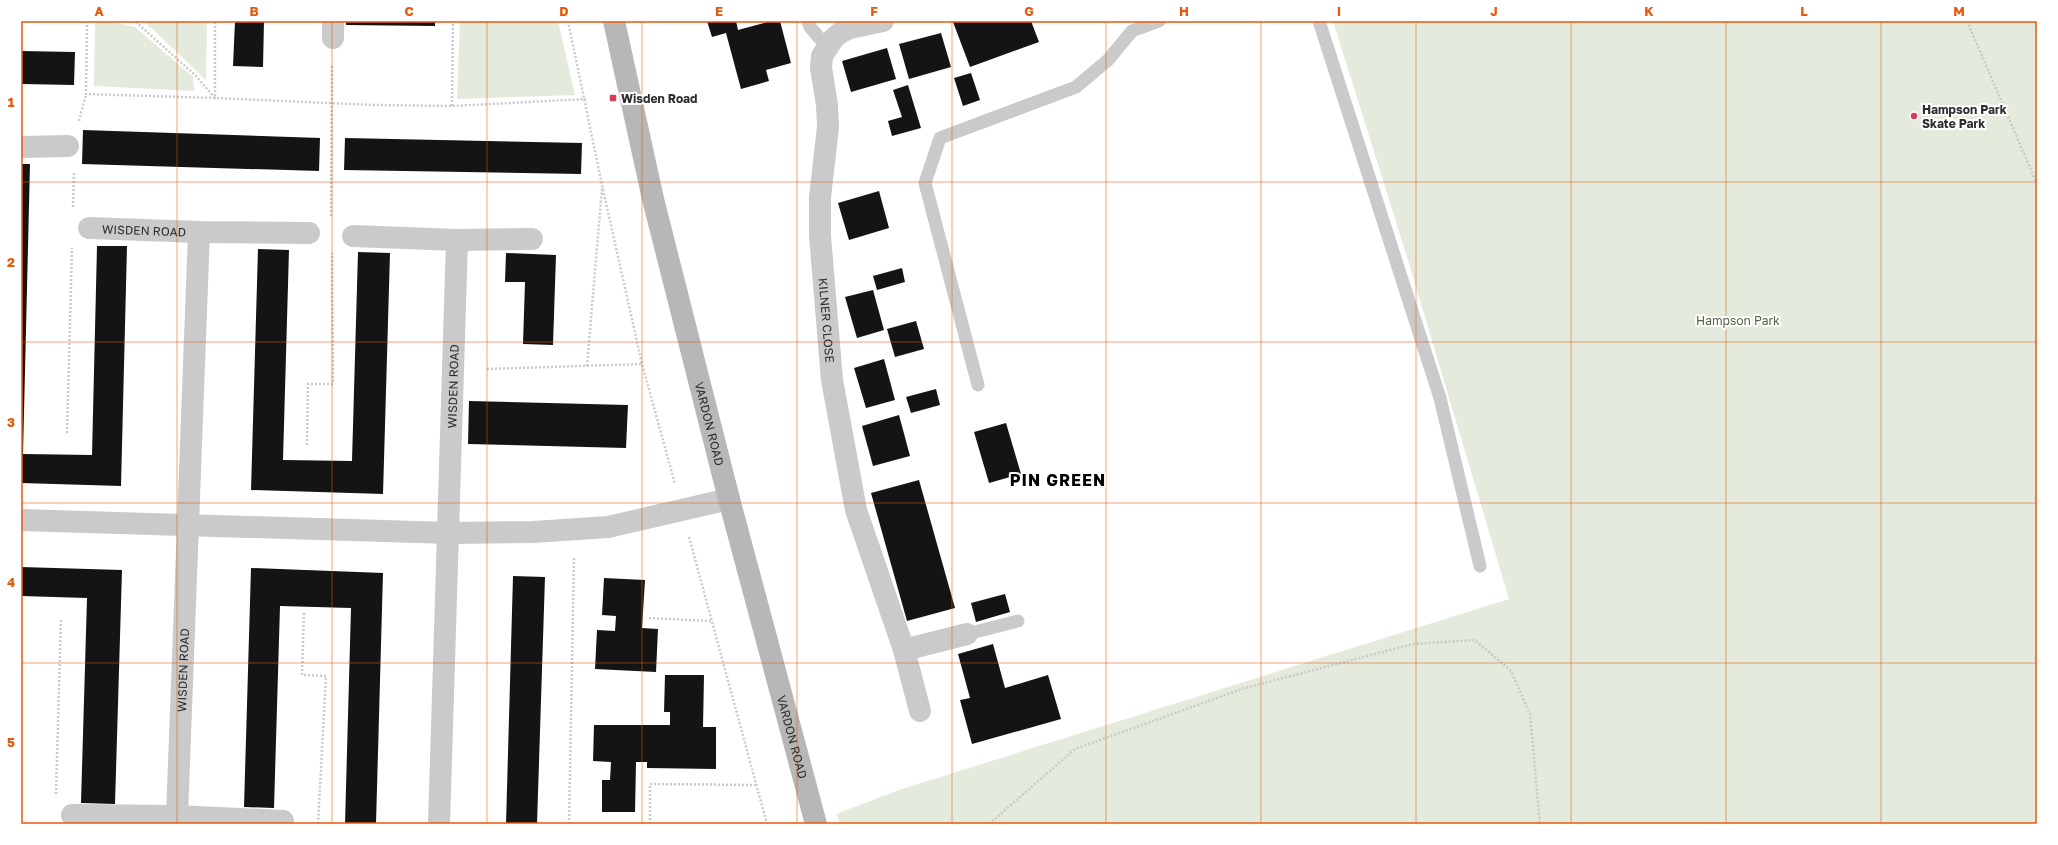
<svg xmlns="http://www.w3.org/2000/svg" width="2058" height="845" viewBox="0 0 2058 845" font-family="'Golos Text',sans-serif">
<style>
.green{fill:#e4eadc}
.building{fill:#141414}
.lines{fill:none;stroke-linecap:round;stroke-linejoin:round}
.path{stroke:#cacaca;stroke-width:2.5;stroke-dasharray:2 2;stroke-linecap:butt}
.lane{stroke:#cacaca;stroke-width:13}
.street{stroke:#cacaca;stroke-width:22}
.secondary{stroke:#b7b7b7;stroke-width:22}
.grid{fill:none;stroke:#e8590c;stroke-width:1;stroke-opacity:0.55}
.poi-dot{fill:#d53e55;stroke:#fff;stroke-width:1.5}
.labels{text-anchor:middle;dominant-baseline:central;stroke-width:4;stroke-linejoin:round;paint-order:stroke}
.poi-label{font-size:12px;font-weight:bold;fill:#2d2d2d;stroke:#fff;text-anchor:start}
.street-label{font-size:12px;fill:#2d2d2d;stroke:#fff}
.park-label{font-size:12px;fill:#53653f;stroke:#fff}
.district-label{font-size:16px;font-weight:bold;letter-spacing:1px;fill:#000;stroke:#fff}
.neatline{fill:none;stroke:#e8590c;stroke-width:1.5}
.grid-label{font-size:13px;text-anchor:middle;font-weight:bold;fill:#e8590c}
</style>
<rect width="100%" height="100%" fill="#fff"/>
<!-- green -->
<path class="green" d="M95,21h12l28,6 58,50 1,14 -100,-5z
M144,21h63l-1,59z
M460,21h98l17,74 -118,4z
M1333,21h704v803h-1197l-4,-10 63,-24 610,-191 -101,-339z"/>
<!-- building -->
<path class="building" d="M235,21h29l-1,46 -30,-1z
M346,21h89v5l-89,-1z
M707,21h29l2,9 33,-9h9l11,42 -25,7 3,11 -28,8 -15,-56 -14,4z
M1031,21l8,21 -69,25 -17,-45z
M941,33l10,34 -42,12 -10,-35z
M887,48l9,31 -45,13 -9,-31z
M21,51l54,1 -1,33 -53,-1z
M971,73l9,27 -17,6 -9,-28z
M908,85l13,43 -29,8 -4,-15 14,-4 -9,-27z
M83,130l237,8 -1,33 -237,-7z
M345,138l237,5 -1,31 -237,-4z
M21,164h9l-7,290 69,1 5,-209h30l-6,240 -100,-3z
M879,191l10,37 -40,12 -11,-37z
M258,249l31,1 -6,210 69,1 6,-209 32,1 -7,241 -132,-4z
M506,253l50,2 -3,90 -30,-1 2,-62h-20z
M902,268l3,14 -28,8 -4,-14z
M873,290l11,40 -27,8 -12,-41z
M916,321l8,28 -29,8 -8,-28z
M884,359l11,41 -29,8 -12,-40z
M936,389l4,16 -29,8 -5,-16z
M469,401l159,4 -2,43 -158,-4z
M899,415l11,41 -37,10 -11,-40z
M1006,423l15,51 -32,9 -15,-51z
M919,480l36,128 -48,13 -36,-128z
M21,567l101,3 -7,234 -34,-1 6,-205 -66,-2z
M251,568l132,5 -7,251h-31l6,-216 -71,-2 -6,202 -30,-1z
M513,576l32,1 -8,247h-31z
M604,578l41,2 -3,48 16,1 -2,43 -61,-3 2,-39 18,1 1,-15 -14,-1z
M1005,594l5,18 -34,10 -5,-19z
M993,644l12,44 43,-13 13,44 -89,25 -12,-44 10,-2 -12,-44z
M665,675h39l-1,52h13v42l-69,-1v-6h-11l-1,50h-33v-32h8l1,-18 -18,-1 1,-36h76v-13h-6z"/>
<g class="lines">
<!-- path -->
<path class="path" d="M87,21l-1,73 129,4 159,7 78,1 134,-7
M132,21l4,1 59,53 20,23v-77
M568,21l34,164 40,179 33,120
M1967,21l70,163
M452,106l1,-85
M79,121l7,-27
M73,207l1,-35
M331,216l1,-151
M587,366l15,-178
M487,369l155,-5
M67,433l5,-185
M307,445l1,-61h25l-1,-131
M689,537l78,287
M304,613l-2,62 24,1 -8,148
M649,618l62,3
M56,794l5,-176
M569,824l5,-267
M650,824v-40l106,1
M989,824l86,-75 170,-61 168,-44 62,-4 36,31 19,43 10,110"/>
<!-- lane -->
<path class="lane" d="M808,21l2,6 17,20
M1319,21l121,377 40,168
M978,385l-53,-202 15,-45 136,-51 32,-27 24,-29 27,-10
M967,634l51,-13"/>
<!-- street -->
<g class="street">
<path id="s1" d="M883,21l-33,7 -10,5 -7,6 -11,17 -1,12 6,37 1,22 -8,70v39l12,144 24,130 48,140 16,61"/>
<path d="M333,38v-17"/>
<path d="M21,147l47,-1"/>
<path id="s2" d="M89,228l110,4 110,1"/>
<path d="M353,236l104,4 75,-1"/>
<path d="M21,520l428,13 84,-1 75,-5 121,-28"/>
<path d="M904,650l63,-16"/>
<path d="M72,815l105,1 106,5"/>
<path id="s3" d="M177,816l22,-584"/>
<path id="s4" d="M439,824l18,-584"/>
</g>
<!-- secondary -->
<path class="secondary" id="s5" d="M614,21l39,178 76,300 87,325"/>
</g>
<!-- grid -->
<path class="grid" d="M177,21v803M332,21v803M487,21v803M642,21v803M797,21v803M952,21v803M1106,21v803M1261,21v803M1416,21v803M1571,21v803M1726,21v803M1881,21v803M21,182h2016M21,342h2016M21,503h2016M21,663h2016"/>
<!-- markers -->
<g class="poi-dot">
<rect x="609" y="94" width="8" height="8" rx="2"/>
<circle cx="1914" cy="116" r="4"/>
</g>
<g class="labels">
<!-- poi labels -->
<g class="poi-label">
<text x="621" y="98">Wisden Road</text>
<text x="1922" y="109">Hampson Park<tspan x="1922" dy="14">Skate Park</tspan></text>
</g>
<!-- street labels -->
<g class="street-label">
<text stroke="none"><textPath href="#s2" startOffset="55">WISDEN ROAD</textPath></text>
<text stroke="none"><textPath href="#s1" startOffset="340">KILNER CLOSE</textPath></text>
<text stroke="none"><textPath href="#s4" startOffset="438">WISDEN ROAD</textPath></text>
<text stroke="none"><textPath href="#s5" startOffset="414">VARDON ROAD</textPath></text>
<text stroke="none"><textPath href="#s3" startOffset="146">WISDEN ROAD</textPath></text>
<text stroke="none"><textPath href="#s5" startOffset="738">VARDON ROAD</textPath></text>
</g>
<!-- park labels -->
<g class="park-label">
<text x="1738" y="320">Hampson Park</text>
</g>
<!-- district labels -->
<g class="district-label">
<text x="1058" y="480">PIN GREEN</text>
</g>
</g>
<!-- border -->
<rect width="2058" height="845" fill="none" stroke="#ffffff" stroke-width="44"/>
<rect x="22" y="22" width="2014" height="801" class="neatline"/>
<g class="grid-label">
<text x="99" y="16">A</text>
<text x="254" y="16">B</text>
<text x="409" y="16">C</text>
<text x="564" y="16">D</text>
<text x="719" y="16">E</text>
<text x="874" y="16">F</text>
<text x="1029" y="16">G</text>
<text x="1184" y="16">H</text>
<text x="1339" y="16">I</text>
<text x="1494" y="16">J</text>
<text x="1649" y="16">K</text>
<text x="1804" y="16">L</text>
<text x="1959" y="16">M</text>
<text x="11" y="107">1</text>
<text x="11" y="267">2</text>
<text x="11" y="427">3</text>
<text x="11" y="587">4</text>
<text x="11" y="747">5</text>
</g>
</svg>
